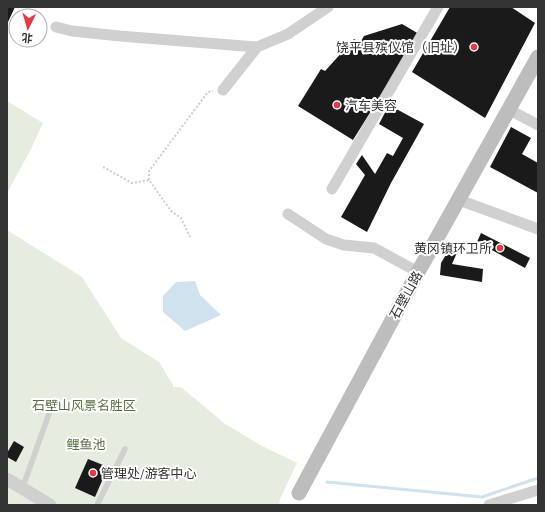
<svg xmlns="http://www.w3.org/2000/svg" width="545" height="512" viewBox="0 0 545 512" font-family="'Asap Condensed','Noto Sans SC',sans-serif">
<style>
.green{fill:#e6ecdf}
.water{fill:#cfe2ee}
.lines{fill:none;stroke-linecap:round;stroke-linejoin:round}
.stream{stroke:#cfe2ee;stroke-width:3}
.building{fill:#1a1a1a}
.path{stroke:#cdcdcd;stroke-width:2;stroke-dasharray:2 2;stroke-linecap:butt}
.service{stroke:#d0d0d0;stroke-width:5.5}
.minor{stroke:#d0d0d0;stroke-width:11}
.tertiary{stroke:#d0d0d0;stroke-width:13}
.secondary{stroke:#bdbdbd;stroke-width:15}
.poi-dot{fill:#e63946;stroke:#fff;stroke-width:1.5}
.labels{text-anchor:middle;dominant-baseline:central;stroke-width:4;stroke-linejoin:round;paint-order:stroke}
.poi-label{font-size:13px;fill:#333;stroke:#fff;text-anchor:end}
.street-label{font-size:13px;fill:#333;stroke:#fff}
.park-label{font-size:13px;fill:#56703f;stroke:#fff}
</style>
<rect width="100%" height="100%" fill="#fff"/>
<!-- green -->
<path class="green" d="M7,101l36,22 -13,28 -23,42z
M7,230l75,47 39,61 38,24 14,23v2h8l43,36 36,22 37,18 -17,36 -1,6h-272z"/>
<!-- water -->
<path class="water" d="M195,281l5,14 21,20 -36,16 -22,-19v-16l13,-14z"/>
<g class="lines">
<!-- stream -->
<path class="stream" d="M327,482l155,15 56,-19"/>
</g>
<!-- building -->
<path class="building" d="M7,7h8l-7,15h-1z
M450,7h61l24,16 -50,95 -73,-46z
M402,24l17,10 -66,106 -55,-34 23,-37 4,2 29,-32 6,4 4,-7z
M389,105l35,19 -33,59 -24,49 -26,-15 24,-42 -9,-11 6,-9 13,19 12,-21 6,3 10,-18 -24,-14z
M511,127l20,11 -9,16 16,9v30l-48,-26z
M481,233l49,25 -5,10 -48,-26z
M453,243l6,5 -7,16 31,5 -1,13 -42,-7 1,-12z
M14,441l10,6 -8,15 -9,-5v-4z
M88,459l20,8 -13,30 -20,-9z"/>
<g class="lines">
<!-- path -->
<path class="path" d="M103,167l29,16 17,-3 22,31 10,7 9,19
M149,180v-9l59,-79 5,-1"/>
<!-- service -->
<path class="service" d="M22,489l29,-81
M97,505l28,-56"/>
<!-- minor -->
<path class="minor" d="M56,27l16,4 48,5 137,11 31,-13 40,-27
M223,90l34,-43
M508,109l30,16
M332,189l106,-182
M459,200l79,29
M288,214l38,25 18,6 30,3 44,24
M489,505l49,-15"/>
<!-- tertiary -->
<path class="tertiary" d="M7,479l43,26"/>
<!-- secondary -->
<path class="secondary" d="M299,493l119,-221 120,-215"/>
</g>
<!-- markers -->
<g class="poi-dot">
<circle cx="474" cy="47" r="4"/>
<circle cx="337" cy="105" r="4"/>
<circle cx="500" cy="248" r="4"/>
<circle cx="93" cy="473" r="4"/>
</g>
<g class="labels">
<!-- poi labels -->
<g class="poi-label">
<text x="466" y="47">饶平县殡仪馆（旧址）</text>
<text x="345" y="105" text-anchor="start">汽车美容</text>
<text x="492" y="248">黄冈镇环卫所</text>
<text x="101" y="473" text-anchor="start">管理处/游客中心</text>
</g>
<!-- street labels -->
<g class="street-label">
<text transform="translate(406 295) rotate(-61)">石壁山路</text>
</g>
<!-- park labels -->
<g class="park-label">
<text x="84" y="405">石壁山风景名胜区</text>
<text x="86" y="444">鲤鱼池</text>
</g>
</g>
<!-- border -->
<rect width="545" height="512" fill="none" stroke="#333333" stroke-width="16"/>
<!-- north arrow -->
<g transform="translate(28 28) rotate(185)"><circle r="19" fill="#ffffff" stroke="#adadad"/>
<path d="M0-3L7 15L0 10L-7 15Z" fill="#e63946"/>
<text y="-6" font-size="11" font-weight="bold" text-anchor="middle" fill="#333333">北</text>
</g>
</svg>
